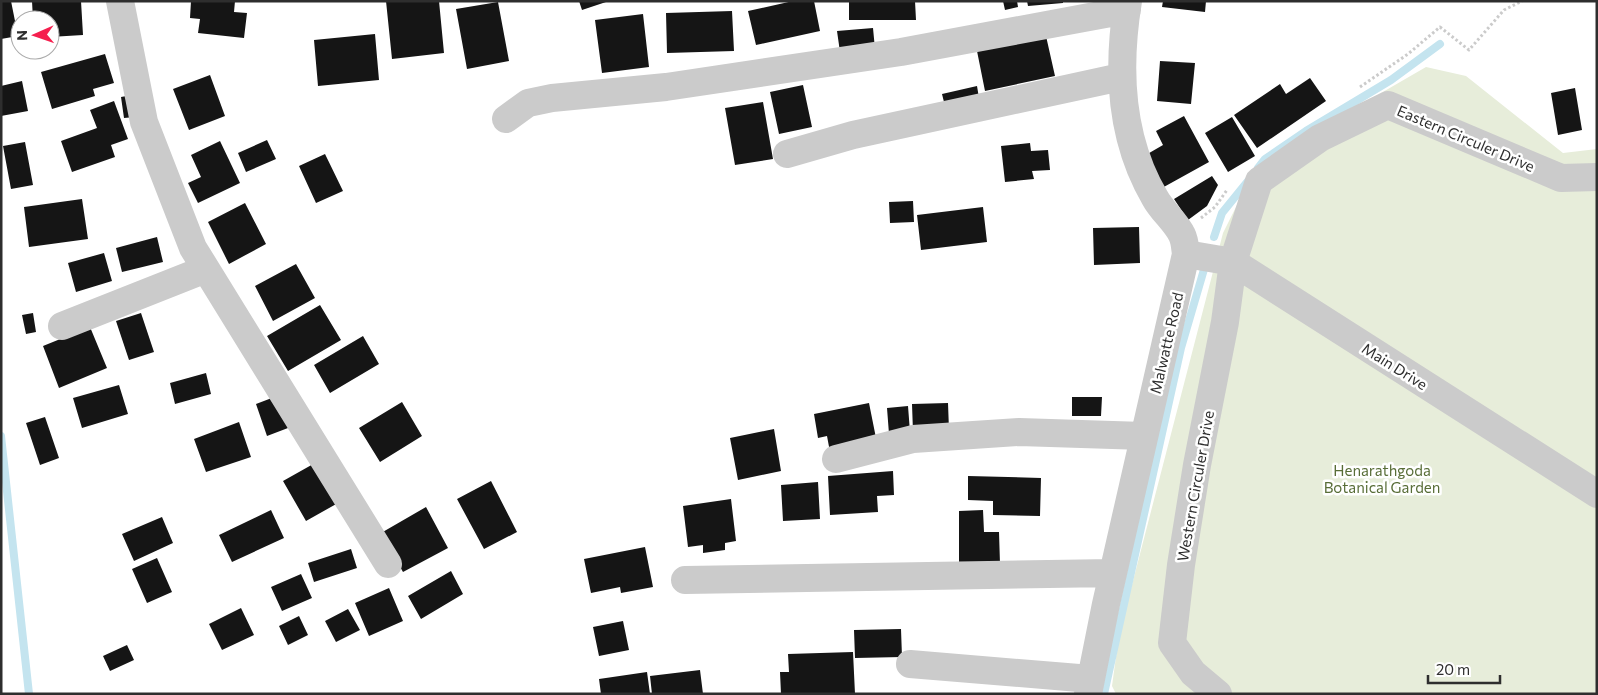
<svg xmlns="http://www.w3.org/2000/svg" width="1598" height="695" viewBox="0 0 1598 695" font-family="Commissioner,sans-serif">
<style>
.green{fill:#e7edda}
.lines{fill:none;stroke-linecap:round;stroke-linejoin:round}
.stream{stroke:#c4e4ef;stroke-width:8}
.building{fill:#151515}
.path{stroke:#cbcbcb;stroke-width:3;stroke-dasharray:2.5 2.5;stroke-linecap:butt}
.minor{stroke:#cbcbcb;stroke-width:28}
.labels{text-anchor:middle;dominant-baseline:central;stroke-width:5;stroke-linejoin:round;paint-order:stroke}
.street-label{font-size:15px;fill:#2e2e2e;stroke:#fff}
.park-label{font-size:15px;fill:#586d37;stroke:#fff}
</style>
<rect width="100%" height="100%" fill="#fff"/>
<!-- green -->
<path class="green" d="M1426,67l40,9 97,77 34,-4v545h-481l-4,-8 7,-51 104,-402 27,-54 62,-46z"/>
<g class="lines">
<!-- stream -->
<path class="stream" d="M1258,168l7,-9 41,-28 85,-51 49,-36
M1214,237l8,-24 26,-32
M1,436l28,258
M1104,694l77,-346 24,-82"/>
</g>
<!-- building -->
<path class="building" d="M1,1h10l7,35 -17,3z
M32,1h49l2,34 -33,2v-17h-17z
M191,1h44l-1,11 13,1 -3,25 -46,-5 2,-14 -10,-1z
M386,1h53l5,52 -52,6z
M579,1h27v1l-24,8z
M793,1h21l6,30 -64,14 -8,-34z
M849,1h66l1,19h-67z
M1003,1h14l1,6 -13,3z
M1027,1h36v2l-35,3z
M1163,1h43l-1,11 -43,-5z
M498,2l11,59 -42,8 -11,-60z
M732,11l2,40 -67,2 -1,-40z
M643,14l6,53 -47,6 -7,-53z
M873,28l2,21 -35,3 -3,-21z
M375,34l4,46 -61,6 -4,-46z
M1046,36l9,40 -70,15 -8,-40z
M105,54l9,29 -21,6 2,7 -43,13 -11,-37z
M1160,61l35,2 -4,41 -34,-3z
M210,75l15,41 -36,14 -16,-41z
M1310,78l16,23 -69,47 -23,-33 46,-31 6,10z
M22,81l6,30 -27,5v-30z
M803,85l9,42 -33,7 -9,-42z
M977,86l2,12 -34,8 -3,-12z
M1575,88l7,42 -24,5 -7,-42z
M132,95l3,22 -11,1 -3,-21z
M114,101l14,38 -17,6 4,12 -43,15 -11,-31 36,-13 -7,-18z
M763,102l10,57 -38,6 -10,-57z
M1184,116l25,46 -47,26 -18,-32 19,-11 -7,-14z
M1232,117l23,39 -27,16 -23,-39z
M267,140l9,19 -30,13 -8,-19z
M220,141l20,42 -42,20 -10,-20 13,-6 -10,-22z
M25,142l8,43 -22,4 -8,-43z
M1030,143l1,8 17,-1 2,20 -18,1 2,8 -29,3 -4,-36z
M325,154l18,37 -27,12 -17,-37z
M1212,176l6,9 -11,21 -19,14 -14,-21z
M82,199l6,40 -59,8 -5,-40z
M913,201l1,21 -24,1 -1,-21z
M245,203l21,41 -37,20 -21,-42z
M983,207l4,35 -66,8 -4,-35z
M1139,227l1,36 -46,2 -1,-37z
M157,237l6,25 -41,10 -6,-24z
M104,253l8,28 -36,11 -8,-29z
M296,264l19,34 -42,23 -18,-35z
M320,305l21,35 -53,31 -21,-35z
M33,313l3,19 -10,2 -4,-19z
M141,313l13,39 -25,8 -13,-39z
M90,327l17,41 -48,20 -16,-42z
M363,336l16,28 -49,29 -16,-28z
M206,373l5,21 -36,10 -5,-21z
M119,385l9,29 -46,14 -9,-30z
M277,396l11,32 -21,8 -11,-32z
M1072,397h30l-1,19h-29z
M402,402l20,34 -42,26 -21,-34z
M869,403l8,40 -47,9 -3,-16 -9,2 -4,-24z
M948,403l1,27 -36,2 -1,-28z
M908,406l2,26 -21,2 -2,-26z
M45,417l14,41 -19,7 -14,-42z
M239,422l12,35 -45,15 -12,-33z
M774,429l7,42 -43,9 -8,-42z
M315,463l23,40 -32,18 -23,-40z
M893,471l1,24 -17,1 1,16 -48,3 -2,-39z
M968,476l73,2 -1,38 -47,-1v-14l-25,-1z
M491,481l26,51 -33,17 -27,-50z
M818,482l2,37 -37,2 -2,-36z
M731,499l5,42 -11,2v7l-22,3v-8l-15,2 -5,-41z
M426,507l22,41 -45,24 -22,-39z
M271,510l13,28 -52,24 -13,-27z
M983,510l1,22h15l1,32 -41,2v-55z
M162,517l11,26 -39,18 -12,-27z
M645,547l8,40 -32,6 -1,-6 -29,6 -7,-34z
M351,549l6,19 -43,14 -6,-19z
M157,558l15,34 -25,11 -15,-34z
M451,571l12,23 -42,25 -13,-23z
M301,574l11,24 -30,13 -11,-24z
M389,588l14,33 -34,15 -14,-33z
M241,608l13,27 -32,15 -13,-26z
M348,609l12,21 -24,12 -11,-21z
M299,616l9,19 -20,10 -9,-19z
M623,621l6,29 -30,6 -6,-29z
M901,629l1,28 -47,1 -1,-28z
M127,645l7,15 -24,11 -7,-15z
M853,652l2,42h-74l-1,-22h9l-1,-18z
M700,670l3,24h-51l-2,-18z
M647,672l3,22h-49l-2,-15z"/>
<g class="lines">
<!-- path -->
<path class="path" d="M1360,87l48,-33 32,-27 29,23 35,-40 18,-9
M1201,218l14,-11 12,-17"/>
<!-- minor -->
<path class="minor" d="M120,1l24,121 49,126 195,316
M506,119l22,-16 24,-5 114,-11 235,-35 226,-42
M787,154l66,-19 268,-58
M1186,254l47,8 364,232
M62,326l144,-57
M836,459l77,-20 106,-7 125,4
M685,580l428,-7
M910,664l181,15
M1088,694l18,-90 80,-350c-1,-6 -1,-13 -4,-19 -6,-13 -20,-24 -27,-37 -35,-59 -38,-130 -27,-197
M1218,694l-25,-21 -21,-30 9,-78 16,-100 28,-143 8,-60 26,-81 61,-43 68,-33 173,73 36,-1"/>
</g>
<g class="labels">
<!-- street labels -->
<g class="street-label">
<text transform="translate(1466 138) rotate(23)">Eastern Circuler Drive</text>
<text transform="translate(1166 343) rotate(-77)">Malwatte Road</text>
<text transform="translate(1395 366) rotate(32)">Main Drive</text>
<text transform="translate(1195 486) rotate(-80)">Western Circuler Drive</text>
</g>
<!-- park labels -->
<g class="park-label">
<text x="1382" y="470">Henarathgoda<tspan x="1382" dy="17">Botanical Garden</tspan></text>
</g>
</g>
<!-- border -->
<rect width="1598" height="695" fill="none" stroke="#2e2e2e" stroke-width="5"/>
<!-- north arrow -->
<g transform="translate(35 35) rotate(268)"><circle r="24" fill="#ffffff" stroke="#ababab"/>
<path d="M0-4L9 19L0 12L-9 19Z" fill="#f51f4e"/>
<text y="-8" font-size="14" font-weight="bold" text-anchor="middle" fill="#2e2e2e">N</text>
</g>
<!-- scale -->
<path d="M1428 675v8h72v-8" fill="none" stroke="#2e2e2e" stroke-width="2.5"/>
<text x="1436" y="675" font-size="15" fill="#2e2e2e" stroke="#ffffff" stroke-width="4" paint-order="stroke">20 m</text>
</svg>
